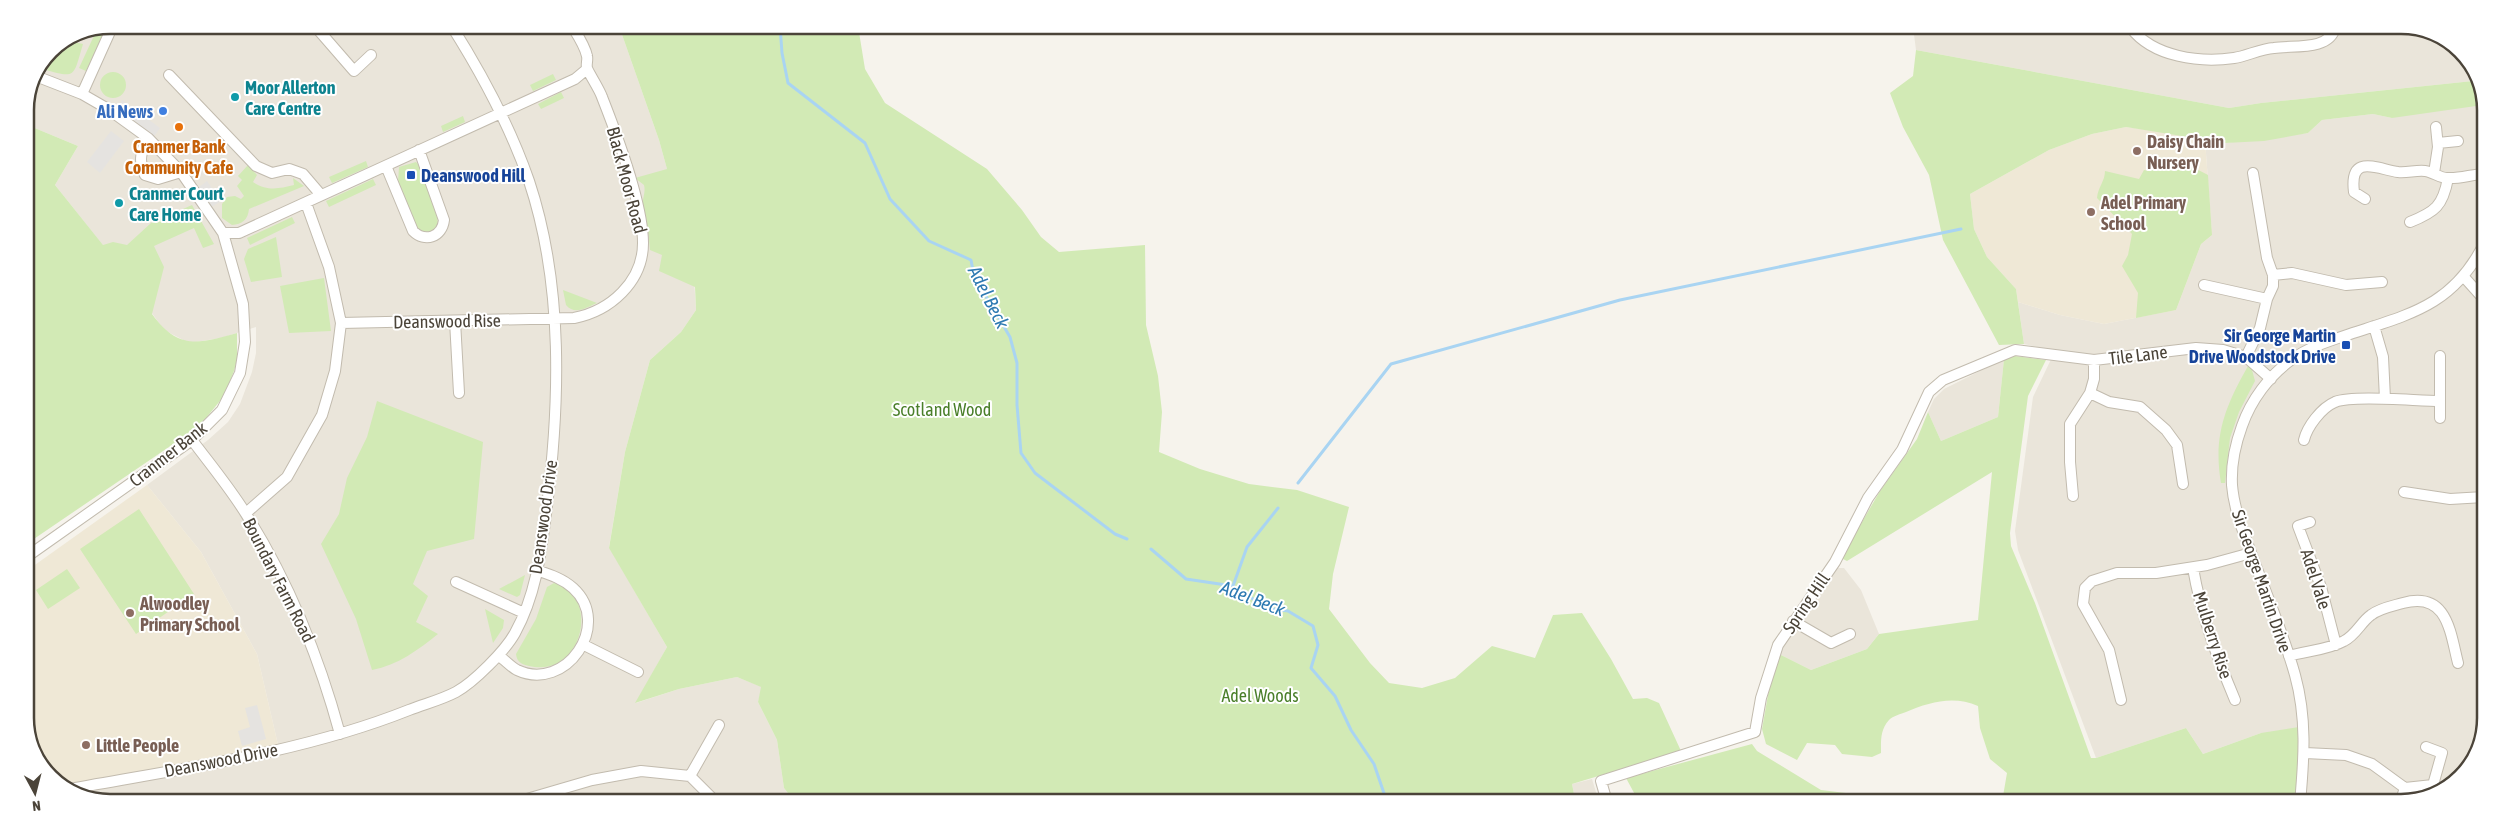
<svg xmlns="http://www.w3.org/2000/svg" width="2511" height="828" viewBox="0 0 2511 828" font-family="'Asap Condensed',sans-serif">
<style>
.residential{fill:#eae5da}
.education{fill:#efe8d6}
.green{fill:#d2eab5}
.parking{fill:#e5e3e0}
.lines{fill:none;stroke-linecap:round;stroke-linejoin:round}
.stream{stroke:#a9d4f2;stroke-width:3}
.street-casing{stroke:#c2bbae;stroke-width:12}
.street{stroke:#fff;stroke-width:10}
.culture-dot{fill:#0f9aa8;stroke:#fff;stroke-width:2}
.shop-dot{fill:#3f7fe0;stroke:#fff;stroke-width:2}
.food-dot{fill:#e8710a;stroke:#fff;stroke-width:2}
.education-dot{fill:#8d6e63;stroke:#fff;stroke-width:2}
.transit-dot{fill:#1a4fb4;stroke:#fff;stroke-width:2}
.labels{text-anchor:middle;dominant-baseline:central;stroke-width:4;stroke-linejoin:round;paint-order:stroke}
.culture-label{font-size:18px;font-weight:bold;fill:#0d838f;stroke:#fff;text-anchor:start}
.shop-label{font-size:18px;font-weight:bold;fill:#366cbe;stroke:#fff;text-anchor:end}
.education-label{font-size:18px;font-weight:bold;fill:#785e54;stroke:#fff;text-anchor:start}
.food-label{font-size:18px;font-weight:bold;fill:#c56008;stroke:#fff}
.transit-label{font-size:18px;font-weight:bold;fill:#164399;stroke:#fff;text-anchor:start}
.street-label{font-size:18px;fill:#4b4439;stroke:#fff}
.park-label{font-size:18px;fill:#4a7f2a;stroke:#fff}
.water-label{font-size:19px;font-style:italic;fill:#2e7ab2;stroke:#fff}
.rim{fill:none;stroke:#4b4439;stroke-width:2.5}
</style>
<rect width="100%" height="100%" fill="#f6f3ec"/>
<!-- residential -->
<path class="residential" d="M110,25l509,1 40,114 34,123 3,47 -15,22 -31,28 -25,92 -16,95 58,100 -31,56 43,-14 58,-12 25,10 -4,15 19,38 7,48 10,13 -706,-1 -18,-11 209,-40 -22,-95 -56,-102 -54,-67 61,-45 20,-18 12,-18 12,-32 4,-19v-26l-35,11 -32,5 -25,-13 -55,-77 -54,-68 23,-39 -53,-22v-14l7,-33 18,-27 28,-19z
M1913,27l510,1 45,30 18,46 -3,636 -30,46 -52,17h-106l-34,-70 -58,21 -17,-26 -90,30 -78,-208 -3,-19 18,-134 22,-46 -31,-7 -6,-42 42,13 44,9 72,-14 25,-66 11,-9 -7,-95 20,3 83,-10 14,-13 51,-6 19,4 81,-37 -212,22 -32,5 -313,-58z
M2004,359l-6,58 -57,24 -13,-29 6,-13 10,-10z
M1837,568h7l17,22 18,44 -12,15 -56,21 -32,-16 7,-15z
M1592,779l7,23h-56l31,-8 -2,-10z"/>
<!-- education -->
<path class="education" d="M2126,127l39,5 40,8 7,95 -11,9 -25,66 -72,14 -44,-9 -42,-13 -2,-13 -29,-32 -13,-28 -4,-35 79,-44 43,-16z
M147,485l54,67 56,102 22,95 -209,40 -24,-15 -21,-50v-152z"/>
<!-- green -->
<path class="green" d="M104,26l3,1 -21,44 -7,-3 19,-41z
M619,26h239l7,43 20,34 102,66 35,41 19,27 18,15 86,-7 1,80 12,51 4,36 -3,40 41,17 49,15 48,6 52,17 -16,67 -4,35 41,54 19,20 33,5 33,-10 37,-32 43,12 18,-43 29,-2 29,46 22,40 14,-1 12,5 22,48 -109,33 2,10 -31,8 -749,-1 -10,-13 -7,-48 -19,-38 3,-15 -24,-10 -58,12 -44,14 32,-56 -58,-99 16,-96 25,-92 31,-28 15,-22 -1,-23 -36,-16 3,-16 -12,-5c-1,-16 -4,-30 -7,-45 -1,-7 3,-12 1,-20l-9,-7 32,-9 -8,-29z
M65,40l18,4c-10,33 -6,35 -40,25 2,-16 9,-21 22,-29z
M1916,50l313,58 32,-5 212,-22 3,25 -84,12 -19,-4 -51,6 -14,13 -44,8 -39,2 -99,-16 -34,7 -43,16 -79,44 4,35 13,28 29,32 8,55 -25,1 -56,-105 -14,-65 -26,-48 -13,-34 23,-17z
M100 85a13 13 0 1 1 26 0a13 13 0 1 1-26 0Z
M553,74l3,6 -23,11 -3,-6z
M561,92l3,6 -23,11 -3,-5z
M463,116l2,6 -22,10 -2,-6z
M25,124l53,22 -23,39 48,60 10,-3 14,3 24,-22 41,-18 22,39 -11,4 -9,-20 -40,18 10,21 -12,47c26,36 46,30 85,19v27l-3,11 -10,25 -18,22 -18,16 -163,111z
M2157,157l20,2 31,16 4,60 -11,9 -25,66 -40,8 2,-25 -16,-27 6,-11 4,-21 -35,-36c1,-11 8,-17 8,-27l34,8 5,-9 5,1z
M366,161l2,6 -36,16 -3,-6z
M416,162l3,3 18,48 1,13 -6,7h-11l-6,-6 -17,-45 1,-15z
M248,165l9,10 -4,7c14,9 25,7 41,3l-1,-7 11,8 -55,23c-1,11 -7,15 -17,16l-10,-7v-14l5,-7 8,-1 6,3 3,-3 -7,-10 5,-6 -4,-4z
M373,179l3,6 -47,22 -3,-6z
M292,217l3,6 -45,22 -3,-7z
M276,237l6,40 -31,5 -7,-23 4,-10z
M324,278l7,53 -42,2 -9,-47z
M563,290l34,13c-10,4 -22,13 -31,2z
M2015,356l31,4 -18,36 -18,137 1,13 24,57 56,155h5l90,-30 17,26 58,-21 38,-6 2,17 -6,59 -293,-1 5,-29 -17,-14 -10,-31 -2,-22c-24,-11 -49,-4 -72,6 -5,2 -13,4 -17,8 -9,10 -8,21 -8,33l-9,4 -30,-3 -7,-9 -28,-2 -10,17 -31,-16 -4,-15 10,-57 7,-18 32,16 56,-21 12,-15 99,-14 14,-148 -145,89 -6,-3 39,-67 37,-52 11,-27 13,29 57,-24 6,-58z
M2248,366l4,4 3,11 -16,31 -9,26 -5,45h-4c-8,-47 4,-76 27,-117z
M377,401l106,41 -9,97 -47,12 -14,33 15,12 -12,26 22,12c-20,16 -40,31 -66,36l-16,-51 -35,-75 18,-30 8,-36 20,-41z
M139,509l55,85 -58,40 -56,-85z
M67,569l13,19 -32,21 -12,-19z
M525,575l-5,20 -3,2 -18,-8z
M554,583c47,10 30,96 -25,83 -8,-2 -12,-4 -13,-12l20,-35 11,-32z
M485,609l19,11 -1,8 -10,15z
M1752,744l5,7 64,39 33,4 -3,8h-91l-11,-7 -26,7h-84l-13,-24z"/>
<!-- parking -->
<path class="parking" d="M122,100l38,28 -9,13 -37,-28z
M111,131l13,10 -24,32 -13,-11z
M193,161l10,13 -14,10 -8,-12z
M207,181l14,20 -14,9 -13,-19z
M257,705l9,34 -24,7 -4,-15 12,-4 -5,-19z"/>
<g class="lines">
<!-- stream -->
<path class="stream" d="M780,26l2,27 6,30 77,60 25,56 39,42 42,19 3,16 36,61 7,26v42l4,48 14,20 80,61 12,5
M1298,483l93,-119 229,-64 341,-71
M1151,549l35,30 47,7 34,22 21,3 25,15 5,19 -7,23 24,28 16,34 23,34 13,38
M1233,586l14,-39 31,-39"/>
<!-- street casing -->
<g class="street-casing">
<path id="street" d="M314,25l40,46 17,-16
M2131,28c22,29 69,35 103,30 13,-2 26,-9 40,-10 19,-3 55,3 61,-20
M169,75l87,91 16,7 17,-4 14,5 18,21
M82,94l31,-69
M148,138c-7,13 -10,23 -3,37l13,4 23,-7
M2438,143l20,-2
M386,166l27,65c12,12 29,6 31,-11l-25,-70
M2434,173l4,-26 -2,-20
M2365,199l-11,-7c-5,-39 23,-23 44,-20 9,1 18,-2 27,-1 8,1 15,7 22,7 13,1 26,-4 38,-4
M2410,222c25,-10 33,-16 38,-44
M223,233h16l336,-154 12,-10
M2273,275l19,-2 54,12 36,-3
M2464,277l17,19 4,11
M2204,285l63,14
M455,321l4,72
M341,323l233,-5c36,-7 69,-36 69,-75 0,-40 -26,-108 -41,-146 -2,-7 -14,-25 -15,-29 -1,-4 1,-8 0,-12 -2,-10 -10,-22 -15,-30
M2374,326l9,31 2,42
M2440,356v62
M2246,357l14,-29 7,-29 6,-13v-11l-6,-17 -14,-85
M2090,393l19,9 31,5 26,23 11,15 6,39
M192,440c18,24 38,48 54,74 43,68 73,143 94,220
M2304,440c3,-13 17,-32 31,-38 19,-7 81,-1 105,-1
M2404,492l46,7 34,-2
M2073,496l-3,-34v-38l20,-31 4,-14v-19
M246,513l41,-36 35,-62 13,-44 6,-48 -12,-56 -23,-64
M2310,522l-12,4 23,61 15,58
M25,558l167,-118 30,-30 18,-37 5,-31 -2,-38 -20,-71 -42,-61 -33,-34 -40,-29 -26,-15 -49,-19
M2193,568c8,47 24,89 42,132
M456,582l68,31
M1793,621l38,22 19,-9
M584,645l54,27
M499,656c6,4 12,11 18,14 49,23 96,-46 56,-82 -10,-9 -22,-13 -34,-17
M2289,656c17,-5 39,-6 55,-15 12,-6 17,-19 27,-26 9,-7 22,-9 32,-12 44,-12 47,28 55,60
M2121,700l-12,-50 -26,-46 2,-16 7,-7 25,-8h39l51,-8 44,-12
M2426,747l16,6 -9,32
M2305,753l41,2 26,9 33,24 28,-3 11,4
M690,776l29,-51
M70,789c114,-21 231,-36 339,-79 15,-6 32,-10 47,-18 18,-10 49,-41 59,-59 20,-36 26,-78 31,-119 14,-109 18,-228 -17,-333 -19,-55 -47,-107 -78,-156
M520,801l72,-21 49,-9 49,5 25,25
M1607,802l-6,-21 154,-49 6,-34 17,-53 57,-83 33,-64 34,-48 27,-58 14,-12 72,-30 79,10 102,-12 27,2 23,7 25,22
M2300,803c4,-44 7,-85 -5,-128 -11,-40 -28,-79 -42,-117 -9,-24 -19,-48 -21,-73 -1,-20 3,-40 10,-59 9,-26 27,-50 49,-66 18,-13 38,-19 59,-26 61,-20 104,-29 135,-92
M2400,803l5,-15"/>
</g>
<!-- street -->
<use href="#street" class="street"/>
</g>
<!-- markers -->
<g class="culture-dot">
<circle cx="235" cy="97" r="5"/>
<circle cx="119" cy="203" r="5"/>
</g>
<circle class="shop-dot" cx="163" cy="111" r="5"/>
<circle class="food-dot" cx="179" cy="127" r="5"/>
<g class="education-dot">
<circle cx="2137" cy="151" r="5"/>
<circle cx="2091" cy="212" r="5"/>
<circle cx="130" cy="613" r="5"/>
<circle cx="86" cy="745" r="5"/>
</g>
<g class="transit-dot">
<rect x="406" y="170" width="10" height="10" rx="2.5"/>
<rect x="2341" y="340" width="10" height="10" rx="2.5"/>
</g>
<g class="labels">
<!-- culture labels -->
<g class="culture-label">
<text x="245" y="87">Moor Allerton<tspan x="245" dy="21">Care Centre</tspan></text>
<text x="129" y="193">Cranmer Court<tspan x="129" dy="21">Care Home</tspan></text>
</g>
<!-- shop labels -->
<g class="shop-label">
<text x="153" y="111">Ali News</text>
</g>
<!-- education labels -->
<g class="education-label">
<text x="2147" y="141">Daisy Chain<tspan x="2147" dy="21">Nursery</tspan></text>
<text x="2101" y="202">Adel Primary<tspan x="2101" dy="21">School</tspan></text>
<text x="140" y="603">Alwoodley<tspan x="140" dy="21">Primary School</tspan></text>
<text x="96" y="745">Little People</text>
</g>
<!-- food labels -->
<g class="food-label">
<text x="179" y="146">Cranmer Bank<tspan x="179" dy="21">Community Cafe</tspan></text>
</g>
<!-- transit labels -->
<g class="transit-label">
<text x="421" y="175">Deanswood Hill</text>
<text x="2336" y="335" text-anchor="end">Sir George Martin<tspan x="2336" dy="21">Drive Woodstock Drive</tspan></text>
</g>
<!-- street labels -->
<g class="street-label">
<text transform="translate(627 180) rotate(75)">Black Moor Road</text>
<text transform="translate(447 321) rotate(-1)">Deanswood Rise</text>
<text transform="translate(2138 355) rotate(-7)">Tile Lane</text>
<text transform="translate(168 454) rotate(-38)">Cranmer Bank</text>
<text transform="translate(543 517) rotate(-82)">Deanswood Drive</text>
<text transform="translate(2316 579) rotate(72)">Adel Vale</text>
<text transform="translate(279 580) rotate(63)">Boundary Farm Road</text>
<text transform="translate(2262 581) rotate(71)">Sir George Martin Drive</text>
<text transform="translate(1806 603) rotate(-56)">Spring Hill</text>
<text transform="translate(2213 635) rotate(72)">Mulberry Rise</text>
<text transform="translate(221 760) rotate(-11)">Deanswood Drive</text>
</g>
<!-- park labels -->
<g class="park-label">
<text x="942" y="409">Scotland Wood</text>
<text x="1260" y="695">Adel Woods</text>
</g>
<!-- water labels -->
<g class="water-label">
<text transform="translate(989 297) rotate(63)">Adel Beck</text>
<text transform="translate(1253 598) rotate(21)">Adel Beck</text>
</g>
</g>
<!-- crop -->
<path d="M0 0H2511V828H0ZM110 34H2401A76 76 0 0 1 2477 110V718A76 76 0 0 1 2401 794H110A76 76 0 0 1 34 718V110A76 76 0 0 1 110 34Z" fill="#fff" fill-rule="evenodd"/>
<path class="rim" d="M110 34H2401A76 76 0 0 1 2477 110V718A76 76 0 0 1 2401 794H110A76 76 0 0 1 34 718V110A76 76 0 0 1 110 34Z"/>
<!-- north arrow -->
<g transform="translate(35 793) rotate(173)" stroke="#ffffff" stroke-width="4" paint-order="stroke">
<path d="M0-4L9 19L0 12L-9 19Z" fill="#4b4439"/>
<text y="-8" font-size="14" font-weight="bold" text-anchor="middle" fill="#4b4439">N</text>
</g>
</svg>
